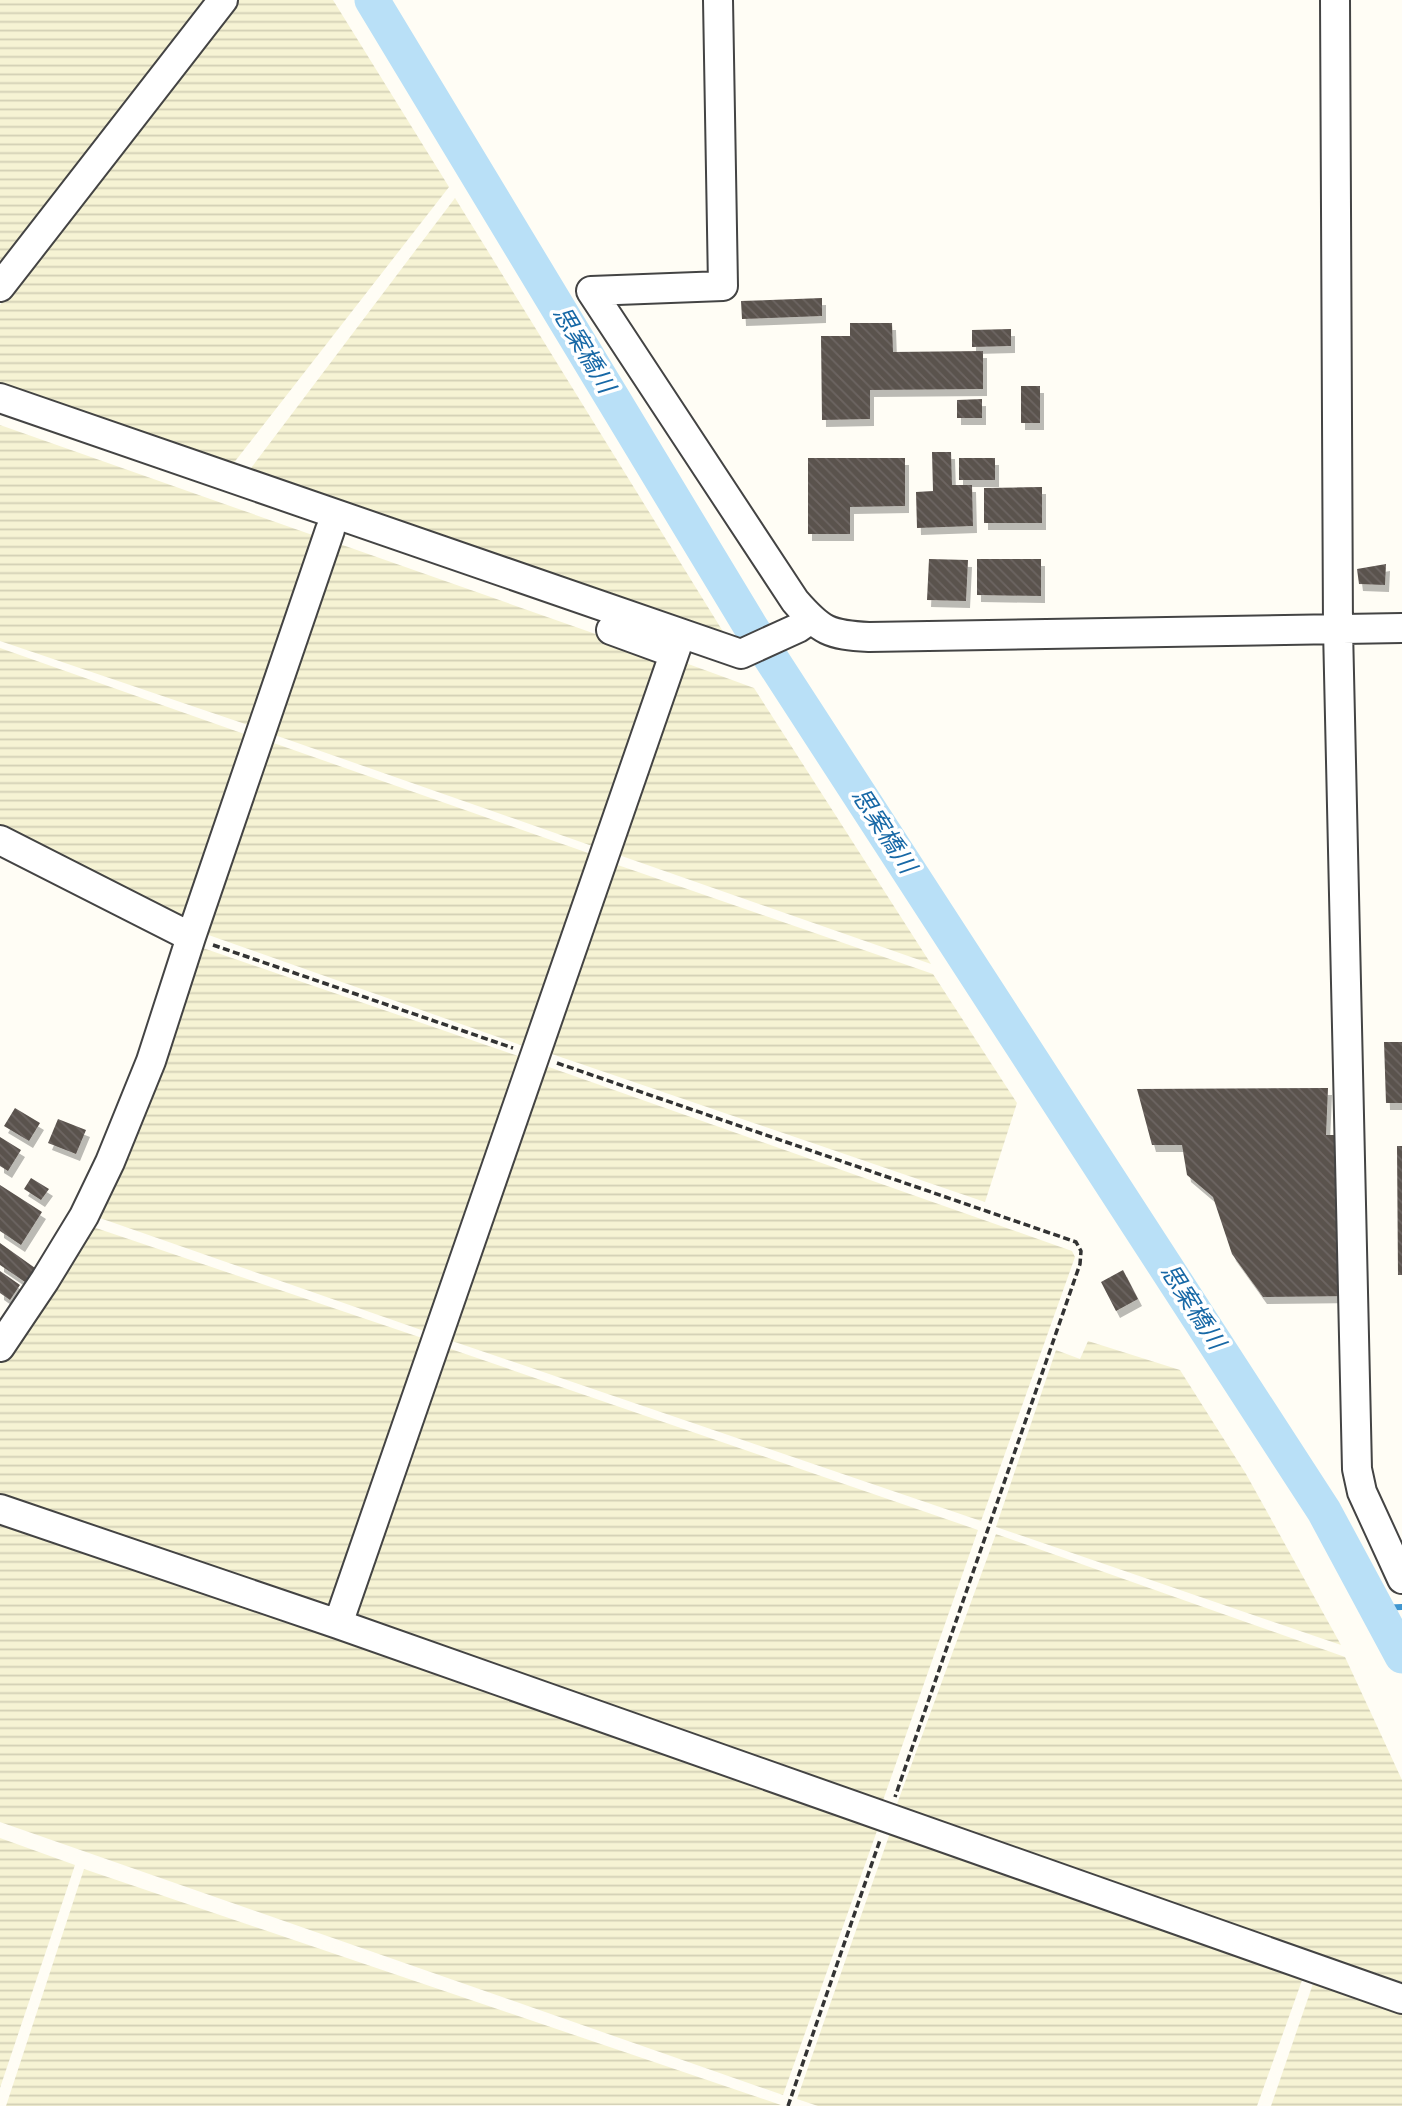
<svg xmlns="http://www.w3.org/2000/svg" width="1402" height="2106" viewBox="0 0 1402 2106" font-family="Spectral,'Noto Sans JP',serif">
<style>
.farmland{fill:url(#farmland-rules)}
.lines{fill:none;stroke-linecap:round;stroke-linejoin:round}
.stream{stroke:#3f96cf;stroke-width:6}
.river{stroke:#b9e0f7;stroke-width:35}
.building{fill:url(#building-back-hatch);filter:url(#shadow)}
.minor-casing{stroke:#444;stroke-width:32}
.path{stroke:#333;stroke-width:3.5;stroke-dasharray:7 3.5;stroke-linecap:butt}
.minor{stroke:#fff;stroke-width:28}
.labels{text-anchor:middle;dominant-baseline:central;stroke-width:7;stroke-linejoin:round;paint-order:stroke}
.water-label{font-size:24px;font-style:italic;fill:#1768a6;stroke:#fff}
</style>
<defs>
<pattern id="farmland-rules" width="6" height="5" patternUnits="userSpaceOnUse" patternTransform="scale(1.75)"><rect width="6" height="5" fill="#f6f3d4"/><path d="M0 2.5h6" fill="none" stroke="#d2cfb5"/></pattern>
<pattern id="building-back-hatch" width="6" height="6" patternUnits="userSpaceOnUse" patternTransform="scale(1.75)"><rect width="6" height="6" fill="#5a524d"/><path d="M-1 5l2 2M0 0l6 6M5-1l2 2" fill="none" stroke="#6d6662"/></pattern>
<filter id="shadow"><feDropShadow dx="4" dy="7" stdDeviation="0" flood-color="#0004"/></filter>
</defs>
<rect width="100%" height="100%" fill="#fffdf5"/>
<!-- farmland -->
<path class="farmland" d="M0,0h215l-215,277z
M237,0h96l116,187 -220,282 -229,-80v-84z
M455,198l272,440 -479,-166z
M0,425l321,113 -67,189 -254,-86z
M334,542l330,116 -66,190 -329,-115z
M0,648l250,88 -65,189 -185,-96z
M680,661l74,27 177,276 -318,-111z
M265,740l329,115 -65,193 -329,-116z
M612,863l321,111 84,129 -32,99 -442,-151z
M197,946l327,112 -94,275 -336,-117z
M543,1065l529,186 3,6 -94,264 -535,-182z
M90,1226l338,114 -96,272 -332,-114v-134l24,-32z
M1088,1341l92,29 66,104 95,171 -345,-118 60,-177 24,9z
M445,1347l533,183 -97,276 -533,-188z
M0,1519l878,309 -95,267 -783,-273z
M996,1534l349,123 57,123v202l-500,-168 -5,-10z
M891,1830l414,142 -48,134h-439l-21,-7z
M0,1838l75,27 -75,223z
M84,1869l697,236 -775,1z
M1316,1975l86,29v102h-131z"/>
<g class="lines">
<!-- stream -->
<path class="stream" d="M1377,1608l25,-1"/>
<!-- river -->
<path class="river" d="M372,0l380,629 572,882 78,145"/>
</g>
<!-- building -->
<path class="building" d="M822,298v18l-80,3 -1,-18z
M850,323h42l1,29 90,-1v38l-113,1v29l-48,1 -1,-84h29z
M1011,329v17l-39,1v-17z
M1021,386h19v37h-19z
M982,399v19h-25v-18z
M932,452h19l1,33h20l1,41 -56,2 -1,-36 17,-1z
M808,458h97v48l-55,1v27h-42z
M959,458h36v22h-36z
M1042,487v36h-58v-35z
M929,559l39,1 -2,41 -39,-1z
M977,559h64v37l-64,-1z
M1386,564l-1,21 -26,-1 -2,-15z
M1384,1042h18v61h-16z
M1328,1088l-2,47h22l7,161 -92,1 -31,-43 -19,-57 -26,-22 -5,-30h-30l-15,-56z
M15,1108l25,15 -11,18 -25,-15z
M58,1119l28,11 -10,24 -28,-11z
M0,1137l21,13 -13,21 -8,-5z
M1397,1146h5v129h-4z
M31,1178l18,11 -8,11 -17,-11z
M0,1185l42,27 -21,33 -21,-14z
M0,1243l35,25 -10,14 -25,-17z
M1123,1270l15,29 -22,12 -15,-29z
M0,1271l20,14 -10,15 -10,-7z"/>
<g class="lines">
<!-- minor casing -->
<g class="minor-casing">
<path id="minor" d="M718,0l5,286 -132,5 204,310c26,30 34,34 74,36l533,-9
M1335,0l3,629 19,840 5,23 40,87
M0,287l223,-287
M0,398l741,256 57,-26 13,-9
M611,630l63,23
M0,840l191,97
M0,1347l45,-67 39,-64 26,-54 41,-101 40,-124 139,-407
M0,1509l338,115 1064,375
M338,1624l343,-990"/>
</g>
<!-- path -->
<path class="path" d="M213,945l300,103
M557,1063l519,179 5,9 -1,13 -185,533
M788,2106l92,-266"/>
<!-- minor -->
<use href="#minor" class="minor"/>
</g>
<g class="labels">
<!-- water labels -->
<g class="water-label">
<text transform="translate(583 350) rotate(59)">思案橋川</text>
<text transform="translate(883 831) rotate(57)">思案橋川</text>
<text transform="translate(1192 1307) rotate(57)">思案橋川</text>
</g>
</g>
</svg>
